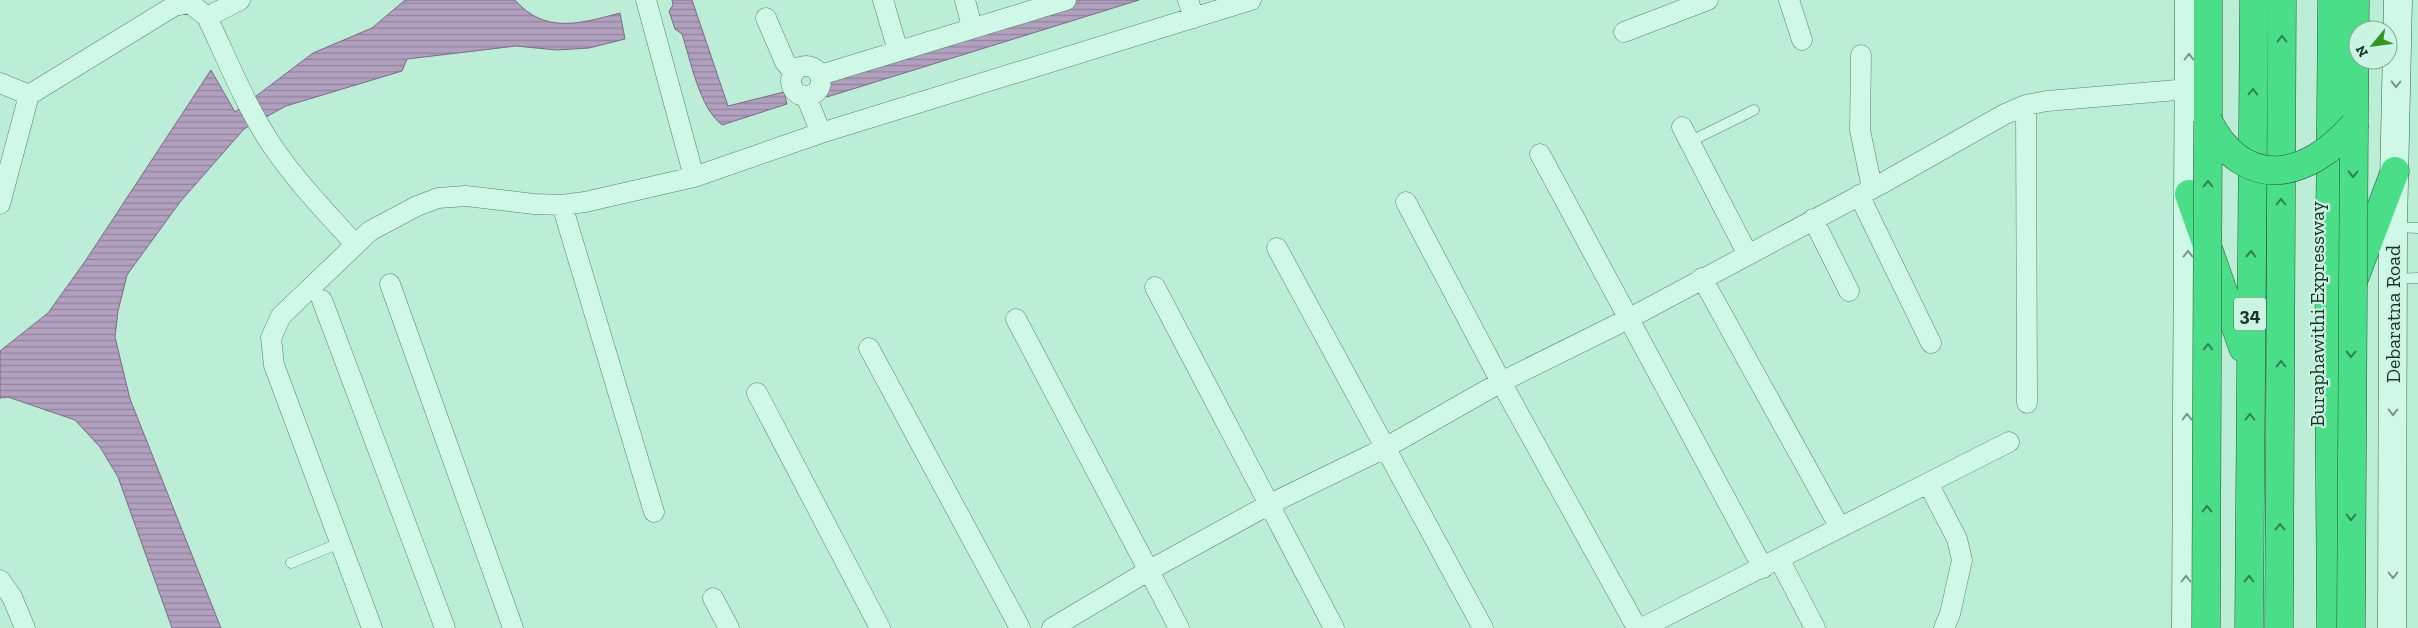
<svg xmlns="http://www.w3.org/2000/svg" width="2418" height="628" viewBox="0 0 2418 628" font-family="'Zilla Slab',serif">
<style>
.water{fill:url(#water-rules);stroke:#7d688b}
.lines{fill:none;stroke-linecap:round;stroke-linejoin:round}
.lane-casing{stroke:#568468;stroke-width:11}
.street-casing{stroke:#568468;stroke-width:21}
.secondary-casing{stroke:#396649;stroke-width:29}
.highway-casing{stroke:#2b5137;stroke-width:29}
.lane{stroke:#cff8e6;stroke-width:10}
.street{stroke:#cff8e6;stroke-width:20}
.secondary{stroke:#cff8e6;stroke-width:28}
.highway{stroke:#4ade89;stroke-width:28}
.highway-bridge-casing{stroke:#2b5137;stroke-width:29;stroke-linecap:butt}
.highway-bridge{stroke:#4ade89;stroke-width:28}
.oneway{stroke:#308051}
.oneway2{stroke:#759684}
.labels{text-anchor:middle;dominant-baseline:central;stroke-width:4.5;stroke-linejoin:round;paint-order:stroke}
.shield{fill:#cbf5e3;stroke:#506d5d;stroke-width:1}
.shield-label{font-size:19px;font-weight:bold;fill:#1b3323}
.street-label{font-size:20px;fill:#1b3323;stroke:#cbf5e3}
</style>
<defs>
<pattern id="water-rules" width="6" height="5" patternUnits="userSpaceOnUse" patternTransform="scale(1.25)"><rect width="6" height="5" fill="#b1a0be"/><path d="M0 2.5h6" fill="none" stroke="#8f839a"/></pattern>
</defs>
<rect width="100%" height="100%" fill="#bcedd7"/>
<!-- water -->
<path class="water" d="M405,0h110c30,35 67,23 105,13l5,26 -36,9 -32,2 -41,-4 -109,13 -5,12 -116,35 -42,23 -64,73 -53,73 -9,36 -3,26 15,62 91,229h-49l-54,-151 -18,-30 -25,-27 -67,-23 -8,1v-47l48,-38 38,-53 125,-190 24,42 78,-59 59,-25z
M672,0h20l36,106 56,-14 3,12 -65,21c-23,-18 -31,-64 -40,-91l-7,-5 -6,-18 4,-6z
M1074,0h65l-312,97 -6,-5 1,-9z"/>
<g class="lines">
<!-- lane casing -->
<g class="lane-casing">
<path id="lane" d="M1689,142l65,-32
M2394,227l24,1
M2394,279l24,-1
M291,563l49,-20"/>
</g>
<!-- street casing -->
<g class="street-casing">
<path id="street" d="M646,0l48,177
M883,0l15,51
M965,0l7,27
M1188,0l6,18
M1789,0l13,40
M207,17c21,44 39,90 66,130 24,35 53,65 82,97
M766,18l19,44 9,11
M1624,32l84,-32
M1861,55l-1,75 12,58
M791 81a15 15 0 1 1 30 0a15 15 0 1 1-30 0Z
M820,75l246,-75
M0,83l29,12
M806,96l15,37
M2026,105l1,298
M1682,127l65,126
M1540,154l223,414
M1859,195l72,148
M1406,202l95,180 136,246
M0,204l29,-109 145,-89 16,-3 17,14 33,-17
M562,205l92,307
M1813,219l36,72
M1277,248l206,380
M1702,278l137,248
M390,284l123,344
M1155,287l179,341
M322,300l123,328
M1016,319l163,309
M869,348l151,280
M757,393l123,235
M1928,483l29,56 5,21 -12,54 -6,14
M1779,559l36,69
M0,580l12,17 13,31
M713,598l16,30
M372,628l-98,-263 -3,-27 10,-22 89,-85 47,-25 21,-8 28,-2 68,8 28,1 23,-3 109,-25 127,-44 430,-133
M1052,628l96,-57 122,-67 115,-56 116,-66 127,-63 253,-135 124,-70 21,-9 21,-4 142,-12
M1642,628l367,-186"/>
</g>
<!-- secondary casing -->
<g class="secondary-casing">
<path id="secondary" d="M2186,628l3,-628
M2392,628l1,-401 5,-227"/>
</g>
<!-- highway casing -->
<g class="highway-casing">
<path id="highway" d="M2208,0v121
M2354,125l1,-125
M2189,194l54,154
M2354,279l41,-108
M2249,628l5,-628
M2279,628l3,-628
M2331,628l-2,-285 3,-343"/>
</g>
<!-- lane -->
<use href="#lane" class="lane"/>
<!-- street -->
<use href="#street" class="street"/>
<!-- secondary -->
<use href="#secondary" class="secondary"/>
<!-- highway -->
<use href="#highway" class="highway"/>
<!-- highway-bridge casing -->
<g class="highway-bridge-casing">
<path id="highway-bridge" d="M2208,121c37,72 99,58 146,4
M2206,628l2,-507
M2351,628l3,-503"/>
</g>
<!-- highway-bridge -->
<use href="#highway-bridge" class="highway-bridge"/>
</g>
<!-- one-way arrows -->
<defs><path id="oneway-chevron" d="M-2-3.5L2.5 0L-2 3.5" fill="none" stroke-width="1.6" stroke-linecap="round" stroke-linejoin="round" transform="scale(1.25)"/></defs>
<g class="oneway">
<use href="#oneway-chevron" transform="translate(2282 39) rotate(-90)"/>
<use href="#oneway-chevron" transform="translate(2253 92) rotate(-89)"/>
<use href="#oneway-chevron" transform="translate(2353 174) rotate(91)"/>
<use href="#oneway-chevron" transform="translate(2208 184) rotate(-90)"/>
<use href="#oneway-chevron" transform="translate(2281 202) rotate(-90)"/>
<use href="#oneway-chevron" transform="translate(2251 254) rotate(-89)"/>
<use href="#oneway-chevron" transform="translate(2208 347) rotate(-90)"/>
<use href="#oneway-chevron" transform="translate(2351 354) rotate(91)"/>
<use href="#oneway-chevron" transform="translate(2281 364) rotate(-90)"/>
<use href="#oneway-chevron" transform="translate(2250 417) rotate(-90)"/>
<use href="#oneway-chevron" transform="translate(2207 509) rotate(-90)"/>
<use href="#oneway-chevron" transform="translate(2351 517) rotate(90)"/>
<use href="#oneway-chevron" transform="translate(2280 527) rotate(-90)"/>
<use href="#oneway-chevron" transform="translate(2249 579) rotate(-90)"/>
</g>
<g class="oneway2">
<use href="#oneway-chevron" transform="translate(2189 57) rotate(-90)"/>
<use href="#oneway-chevron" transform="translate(2396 84) rotate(91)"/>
<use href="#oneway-chevron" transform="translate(2188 254) rotate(-90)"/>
<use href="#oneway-chevron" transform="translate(2393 412) rotate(90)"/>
<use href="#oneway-chevron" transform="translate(2187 417) rotate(-90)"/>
<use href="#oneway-chevron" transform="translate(2393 575) rotate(90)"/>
<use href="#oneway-chevron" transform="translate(2186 579) rotate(-90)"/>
</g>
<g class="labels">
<!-- shield labels -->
<rect class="shield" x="2234" y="297.5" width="32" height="33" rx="4"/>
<g class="shield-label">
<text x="2250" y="314">34</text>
</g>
<!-- street labels -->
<g class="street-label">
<text transform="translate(2317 314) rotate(-90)">Buraphawithi Expressway</text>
<text transform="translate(2393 314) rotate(-90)">Debaratna Road</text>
</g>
</g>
<!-- north arrow -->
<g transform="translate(2373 45) rotate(241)"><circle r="24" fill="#cbf5e3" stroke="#85a796"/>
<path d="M0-4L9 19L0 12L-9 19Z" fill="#369326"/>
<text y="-8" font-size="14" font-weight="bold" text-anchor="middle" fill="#1b3323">N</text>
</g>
</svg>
